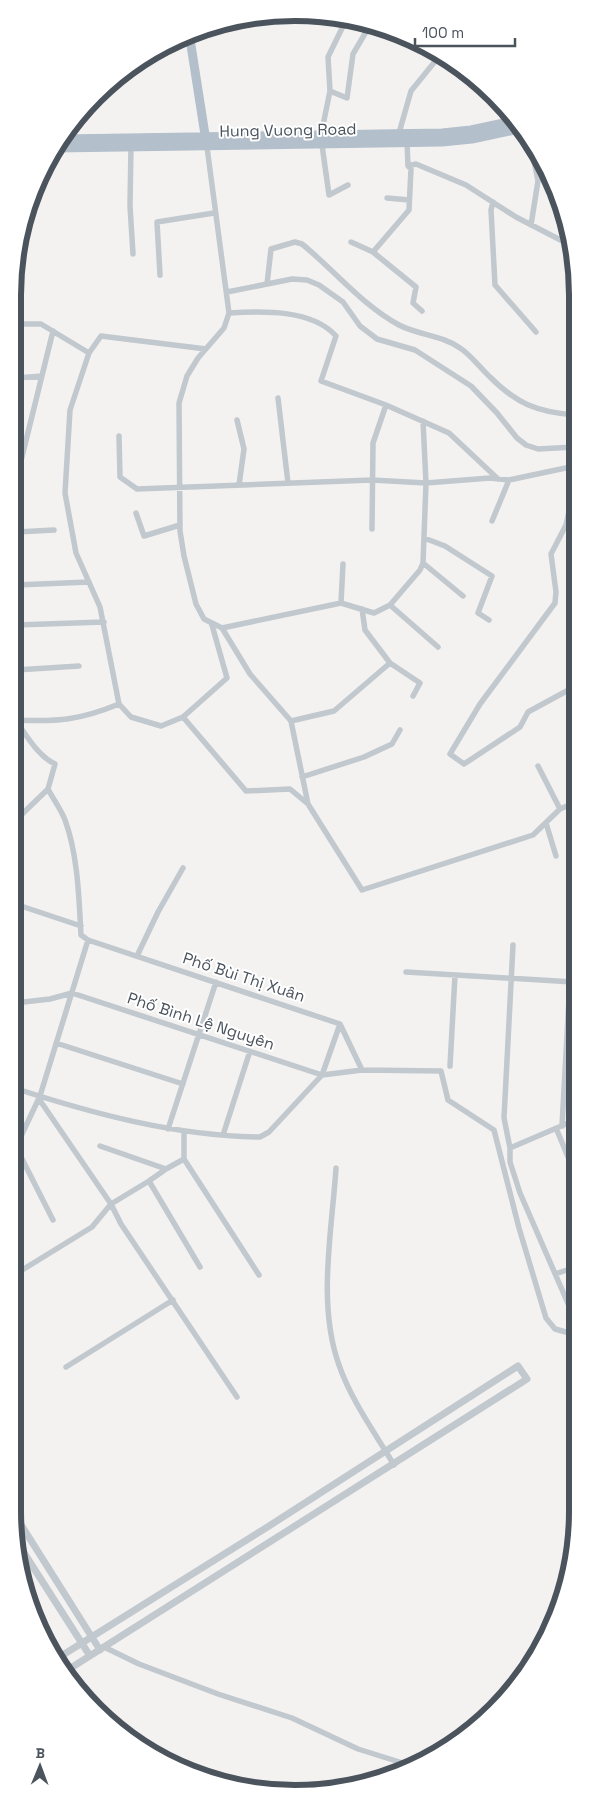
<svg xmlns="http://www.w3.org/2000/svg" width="590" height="1806" viewBox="0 0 590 1806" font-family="'Space Grotesk',sans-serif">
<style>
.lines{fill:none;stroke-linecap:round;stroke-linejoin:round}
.minor{stroke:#c1c8ce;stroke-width:5.5}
.tertiary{stroke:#c1c8ce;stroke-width:7}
.primary{stroke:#b4bfcc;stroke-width:9}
.labels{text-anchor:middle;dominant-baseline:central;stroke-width:4;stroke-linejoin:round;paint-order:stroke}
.street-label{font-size:16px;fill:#4b535d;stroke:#fff}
.rim{fill:none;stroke:#4b535d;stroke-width:6}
</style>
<rect width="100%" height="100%" fill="#f3f2f1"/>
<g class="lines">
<!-- minor -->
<path class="minor" d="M330,91l-2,-34 19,-39
M399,133l12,-42 30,-37
M321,135l9,-44 17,7 6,-44 17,-29
M407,142l1,24 3,3 -2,41 -36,42 43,35 -3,16 9,8
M322,145l7,50 19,-10
M131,146l-1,60 3,48
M207,147l22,166 -5,15 -26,30 -11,18 -8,27 1,128 4,25 12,48 8,15 18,9 28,46 41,47 17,83
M408,166l8,-2 50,21 50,32 56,29
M387,198l22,2
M493,202l-2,8 4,75 41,47
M531,225l7,-44 -7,-35
M351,242l22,10
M160,275l-3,-53 57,-9
M267,284l4,-35 24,-7 7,2c32,26 60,61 97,81 19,10 43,10 61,23 11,7 20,20 30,29 27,27 47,35 85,38
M227,292l65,-13 15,1 12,5 24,17 17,24 17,13 38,11 56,36 26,27 20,25 9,7 12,4 37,-2
M229,313c33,-2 83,-4 107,23l-15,45 65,24 63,28 49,46
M18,324h23l48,29
M206,349l-105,-13 -12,17 -19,57 -5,83 11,60 24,54 19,97 12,13 30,9 22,-9 44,-39 -15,-53
M17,378l25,-2
M278,398l10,85
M237,420l7,29 -5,36
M119,436l1,41 17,12 235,-9 54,3 64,-5 19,2 66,-14
M17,477l36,-146
M136,513l8,23 36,-11
M492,521l17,-41
M372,529l1,-86 13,-38
M17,532l37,-2
M424,538l21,8 47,30 -14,37 11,7
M423,563l40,33
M16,585l73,-3
M341,603l2,-39
M390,605l48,42
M362,609l3,21 25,33 30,20 -7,13
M16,625l88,-3
M222,628l119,-25 33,10 16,-8 30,-35 3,-7 3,-80 -3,-62
M16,670l63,-4
M574,687l-46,25 -8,15 -56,37 -14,-10 30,-50 75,-101 1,-11 -5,-38 15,-29 9,-40
M183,717l63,74 44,-2 18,15 54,86 171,-55 27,-26 14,-6
M16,720c42,2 64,0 103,-16
M291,721l43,-10 56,-48
M538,766l22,43
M302,777l62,-20 28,-13 8,-14
M15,821l33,-32 7,-25c-17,-8 -28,-28 -39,-43
M546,823l10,33
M15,904l66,22
M15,921l5,-16
M513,945l-9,173 6,30v14l10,31 53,122
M137,956l21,-44 25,-44
M406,972l167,10
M15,1003l35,-4 22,-6 250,82 40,-5 79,1 7,29 46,30 25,98 27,90 9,11 18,5
M340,1024l22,46
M56,1043l127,41
M450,1066l5,-91
M14,1088c80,26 162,48 246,49l9,-5 53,-57 18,-51 -252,-84 -7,-5c-2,-36 -3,-80 -16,-115 -4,-11 -12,-21 -17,-31
M39,1099l72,105 10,20 116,173
M562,1126l8,-145
M556,1128l17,41
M168,1129l48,-147
M184,1132v27l75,116
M223,1135l27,-84
M14,1146l2,1 37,73
M100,1146l66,23 -17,12 51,86
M510,1148l63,-27
M14,1151l26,-55 48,-156
M336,1168c-4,63 -19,136 3,197 12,35 36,68 55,100
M166,1169l18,-10
M555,1274l18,-6
M14,1275l78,-48 19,-23 38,-23
M66,1367l107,-67
M104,1647l35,17 79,30 74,24 66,31 51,16"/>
<!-- tertiary -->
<path class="tertiary" d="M13,1512l87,138
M19,1545l71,111
M58,1658l211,-132 249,-160 9,13 -461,292"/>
<!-- primary -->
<path class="primary" d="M190,39l16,102
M60,139l382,-6 29,-3 42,-9
M56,148l386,-6 30,-3 47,-10"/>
</g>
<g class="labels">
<!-- street labels -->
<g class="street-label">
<text transform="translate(288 130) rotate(-1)">Hung Vuong Road</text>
<text transform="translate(244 977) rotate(18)">Phố Bùi Thị Xuân</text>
<text transform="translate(201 1021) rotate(18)">Phố Bình Lệ Nguyên</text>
</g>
</g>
<!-- crop -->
<path d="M0 0H590V1806H0ZM295 21H295A274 274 0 0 1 569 295V1511A274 274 0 0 1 295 1785H295A274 274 0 0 1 21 1511V295A274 274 0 0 1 295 21Z" fill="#fff" fill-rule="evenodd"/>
<path class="rim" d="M295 21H295A274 274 0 0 1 569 295V1511A274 274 0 0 1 295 1785H295A274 274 0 0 1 21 1511V295A274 274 0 0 1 295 21Z"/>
<!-- north arrow -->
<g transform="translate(40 1766) rotate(1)" stroke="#ffffff" stroke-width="4" paint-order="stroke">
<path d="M0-4L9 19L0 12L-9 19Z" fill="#4b535d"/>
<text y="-8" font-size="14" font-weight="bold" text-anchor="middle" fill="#4b535d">B</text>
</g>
<!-- scale -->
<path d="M415 38v8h100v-8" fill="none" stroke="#4b535d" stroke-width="2.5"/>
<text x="422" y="38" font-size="15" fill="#4b535d" stroke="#ffffff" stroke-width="4" paint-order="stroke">100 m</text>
</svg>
